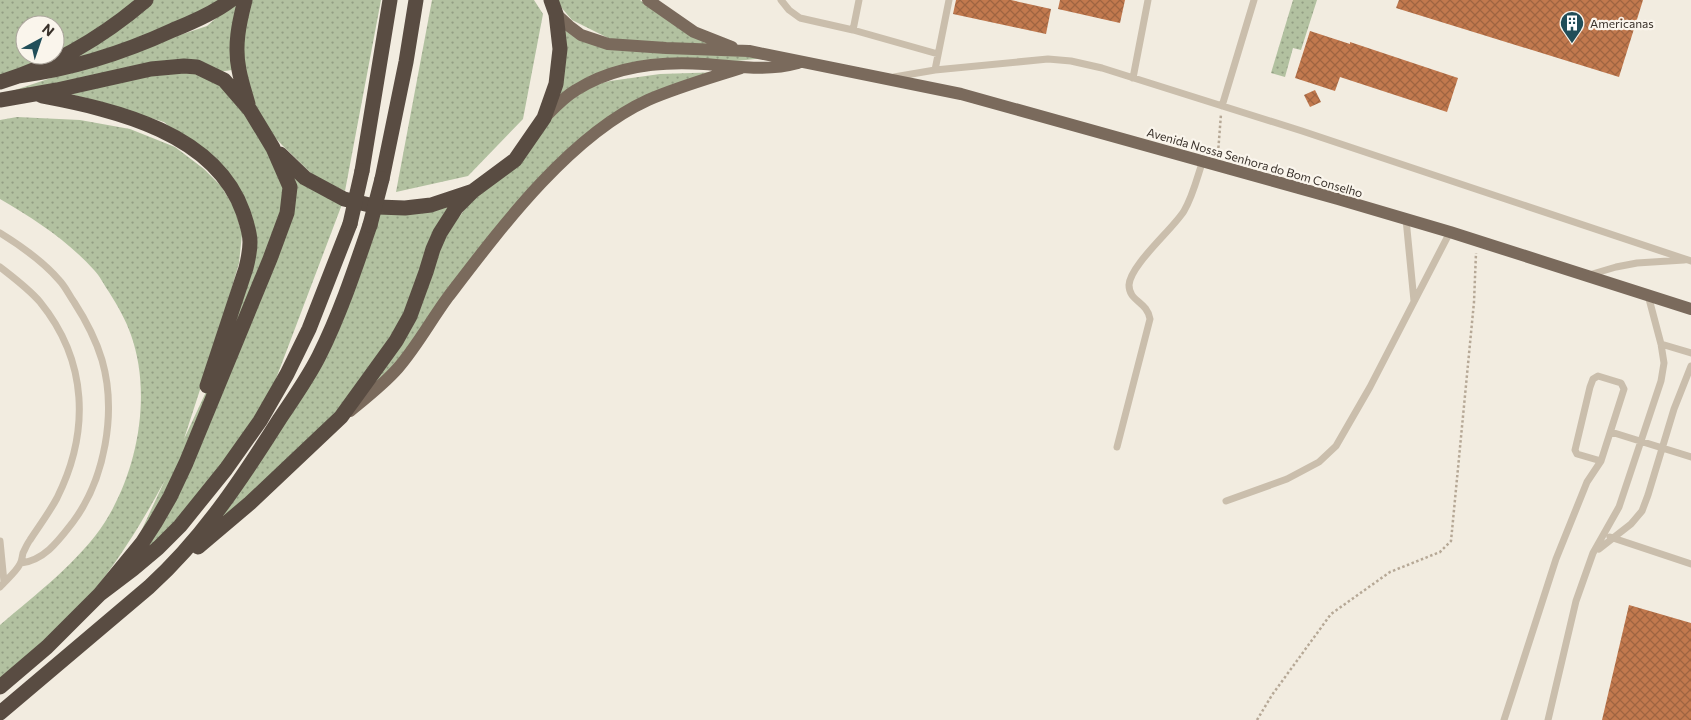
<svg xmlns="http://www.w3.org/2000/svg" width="1691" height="720" viewBox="0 0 1691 720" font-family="Commissioner,sans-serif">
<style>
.grass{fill:url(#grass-dots);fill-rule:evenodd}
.building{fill:url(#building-cross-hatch)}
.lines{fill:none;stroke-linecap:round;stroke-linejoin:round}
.path{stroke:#b6a896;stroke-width:2.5;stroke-dasharray:2.5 2.5;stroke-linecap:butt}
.lane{stroke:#cabeac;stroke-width:7}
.primary{stroke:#7a6a5c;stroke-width:12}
.highway{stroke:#594c42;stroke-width:15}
.highway-bridge{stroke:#594c42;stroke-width:15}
.labels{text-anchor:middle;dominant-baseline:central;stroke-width:4.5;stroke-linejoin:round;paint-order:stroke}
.poi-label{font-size:12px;fill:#39312a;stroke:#faf5ec;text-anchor:start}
.street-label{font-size:12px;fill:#39312a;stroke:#faf5ec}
</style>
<defs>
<pattern id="grass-dots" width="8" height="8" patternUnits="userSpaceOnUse" patternTransform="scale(1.25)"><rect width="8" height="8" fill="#b2c1a0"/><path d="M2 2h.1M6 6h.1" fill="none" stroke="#929d83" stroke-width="1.8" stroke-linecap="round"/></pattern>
<pattern id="building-cross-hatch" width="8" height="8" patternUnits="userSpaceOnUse" patternTransform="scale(1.25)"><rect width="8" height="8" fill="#c2794e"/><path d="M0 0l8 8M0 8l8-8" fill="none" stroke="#9f6441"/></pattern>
</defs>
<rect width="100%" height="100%" fill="#f2ece0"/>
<!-- grass -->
<path class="grass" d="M0,0h137l-24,21 -89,56 -24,4zM25,25h30v30h-30z
M152,0h74l-19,18 -159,53z
M237,0h144l-36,191 -30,-14 -33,-32 -30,-32 21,35 26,33 45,18 -84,222 -34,48 -31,39 -74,66 44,-94c-32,60 -71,119 -121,165 -14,13 -30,25 -44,38v-58c36,-31 79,-63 105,-103 33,-52 47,-128 26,-187 -5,-15 -14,-30 -22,-43 -5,-7 -9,-16 -15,-22 -27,-30 -60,-51 -94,-71v-79l17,-3 63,3 50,9 45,18 29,22 17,17 14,23 7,25 -3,29 -17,59 -38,117 21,-45 40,-125 5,-28 -4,-20 -8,-23 -14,-23 -60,-53 -107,-32 66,-13 -123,18 207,-69zM199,68l12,5 28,-4 11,40z
M432,0h102l9,14 -20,105 -55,57 -72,16z
M555,0h85l8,6 77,42 -109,-6 -44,-22z
M1293,0h24l-16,50 -8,-2 -8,29 -14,-4z
M558,20l21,17 202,19 -170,19 -35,15 34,-9 50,-7 64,-2 -78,27 -78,58 -67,69 -103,141 -148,136 -43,22 115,-163 56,-155 95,-16 -14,27 16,-25 41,-31 32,-51z"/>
<!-- building -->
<path class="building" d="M956,0h55l40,9 -5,25 -93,-20z
M1060,0h65l-5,23 -62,-14z
M1399,0h244l-24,77 -223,-69z
M1310,31l40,13v-2l108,36 -11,34 -107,-35 -5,14 -40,-13z
M1315,90l6,12 -11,5 -6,-12z
M1629,605l62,18v97h-89z"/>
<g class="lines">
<!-- path -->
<path class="path" d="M1218,153l3,-39
M1257,720l15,-25 59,-81 59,-42 50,-20 11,-11 23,-239 2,-49"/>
<!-- lane -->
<path class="lane" d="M781,0l8,10 11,8 53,12 85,24
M853,30l6,-30
M935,70l14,-70
M894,77l41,-7 113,-11 23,2 31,7 200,63 389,130
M1133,78l15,-78
M1222,106l32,-106
M1406,219l8,82
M0,233c21,13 43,28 59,47 6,6 10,15 15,22 11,17 22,38 28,58 15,52 3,119 -29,162 -14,18 -28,38 -52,41
M0,267c14,11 29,22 40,35 48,59 50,130 17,196 -8,15 -18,28 -27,42 -3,4 -5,9 -7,13 -1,4 -1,8 -3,11 -4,8 -14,16 -20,23
M1589,275l27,-8 21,-4 47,-3
M1661,344l30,9
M1611,432l80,25
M1117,447l33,-128c-3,-18 -21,-17 -21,-34 1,-20 44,-56 55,-74 9,-15 13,-33 19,-51
M1226,501l61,-22 32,-17 17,-16 34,-59 80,-155
M1610,537l81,27
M0,541l4,41
M1599,549l32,-25 11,-13 6,-16 26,-86 17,-43
M1504,720l52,-161 31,-77 14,-21 23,-72 -3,-6 -23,-7 -5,3 -3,8 -15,63 2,4 24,7
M1548,720l28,-119 17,-48 26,-46 42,-126 3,-18 -3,-19 -13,-49"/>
<!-- primary -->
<path class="primary" d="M648,0l46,32 38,15
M556,14l13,12 12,9 27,9 58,4 83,3 212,43 377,105 112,33 241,77
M544,118c10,-10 20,-21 32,-28 38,-24 84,-29 128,-26 33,2 61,8 94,-1
M350,411c17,-14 34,-27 48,-43 19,-22 33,-48 50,-71 52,-68 121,-161 200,-197 30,-13 62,-22 93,-32"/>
<!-- highway -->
<path class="highway" d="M245,0c-6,23 -11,46 -6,70 2,11 6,23 9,34
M18,76c55,-7 105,-23 155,-46 20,-8 41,-17 58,-30
M0,82c53,-16 104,-46 146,-82
M42,96c74,14 173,37 201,116 3,9 7,20 7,30 0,8 -2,18 -4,26l-39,118
M0,100l57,-10 94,-21 33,-3 13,1 27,13 26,30 23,38 17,39 -3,26 -17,46 -84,204 -16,34 -15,26 -13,20 -42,51
M280,154l25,24 39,21 34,8 27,1 26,-3 42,-14 42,-31 29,-42 12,-34 4,-35 -4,-35 -5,-14
M362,171l28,-171
M382,179l24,-117 10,-62
M198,547l52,-44 91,-86 55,-76 14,-25 16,-44 7,-23 7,-16 16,-25 17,-17
M0,687l47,-40 53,-53 33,-25 25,-21 22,-22 46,-57 34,-48 27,-47 22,-45 41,-105
M0,713l149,-126c53,-48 92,-107 130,-167 14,-21 29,-42 40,-64 21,-42 36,-87 51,-131"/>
<!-- highway-bridge -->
<path class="highway-bridge" d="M350,224l12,-53
M370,225l12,-46"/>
</g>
<!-- icons -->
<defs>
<g id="building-pin" transform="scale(1.25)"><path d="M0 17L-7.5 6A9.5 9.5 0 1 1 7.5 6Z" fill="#214e59" stroke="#faf5ec"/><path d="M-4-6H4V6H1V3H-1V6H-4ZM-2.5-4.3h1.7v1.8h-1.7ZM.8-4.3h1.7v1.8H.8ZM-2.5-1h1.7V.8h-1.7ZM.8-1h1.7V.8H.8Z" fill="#fff"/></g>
</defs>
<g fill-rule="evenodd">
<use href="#building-pin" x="1572" y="23"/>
</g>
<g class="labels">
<!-- poi labels -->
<g class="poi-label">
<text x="1590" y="23">Americanas</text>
</g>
<!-- street labels -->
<g class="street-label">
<text transform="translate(1255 162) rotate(16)">Avenida Nossa Senhora do Bom Conselho</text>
</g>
</g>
<!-- north arrow -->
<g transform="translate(40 40) rotate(40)"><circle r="24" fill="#faf5ec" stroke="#ada79e"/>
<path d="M0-4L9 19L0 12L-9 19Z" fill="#214e59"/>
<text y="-8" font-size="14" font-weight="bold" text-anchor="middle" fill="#39312a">N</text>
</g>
</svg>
